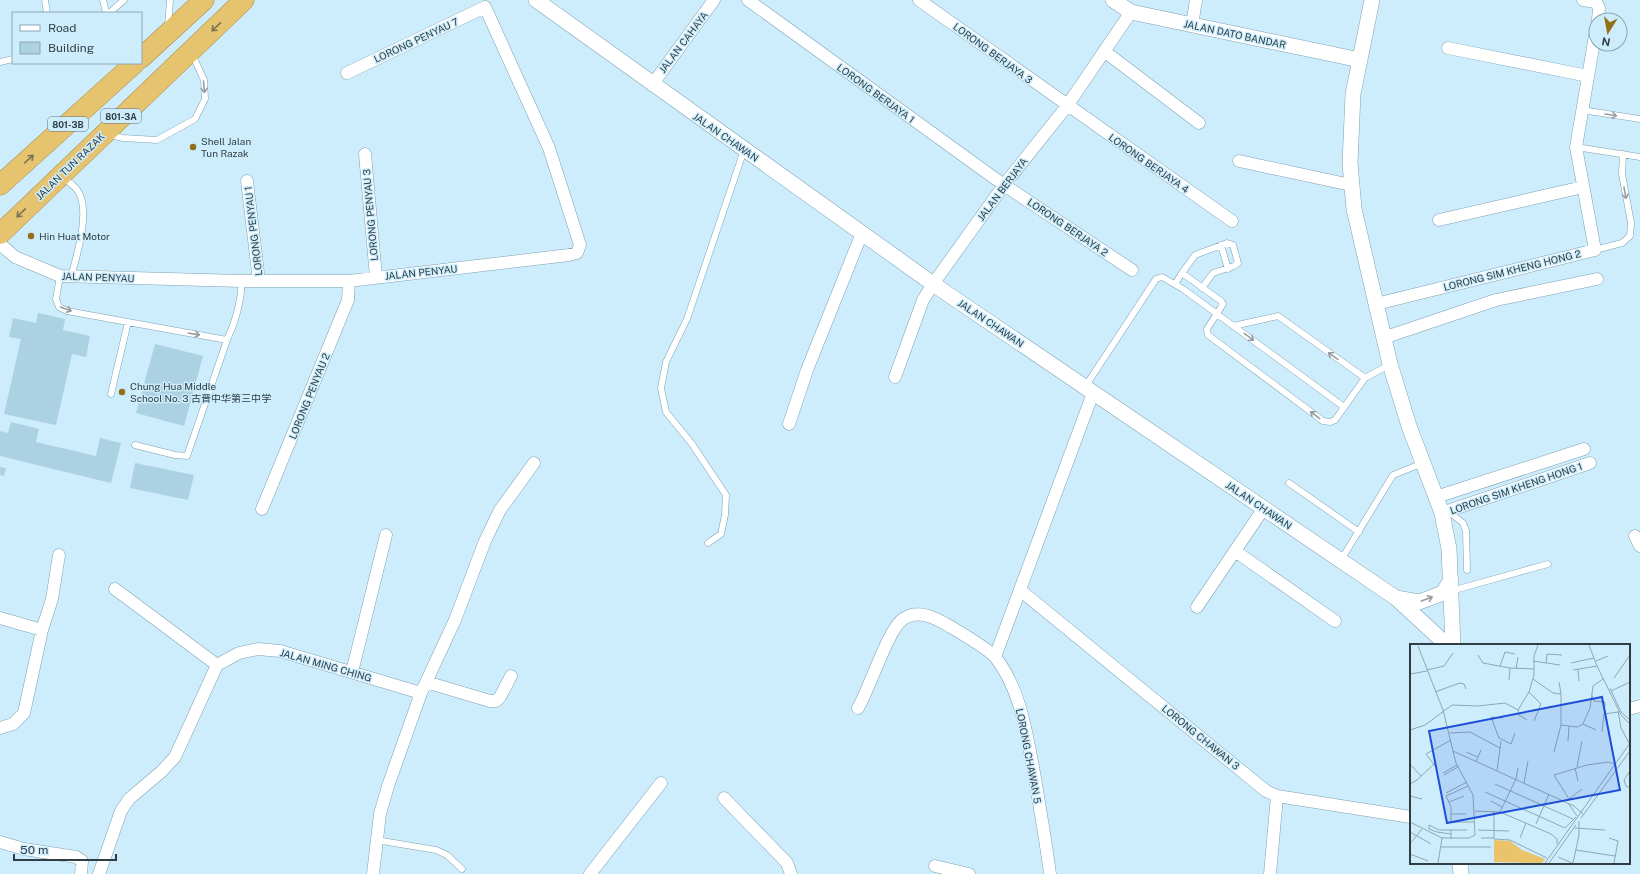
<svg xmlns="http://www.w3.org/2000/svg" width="1640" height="874" viewBox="0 0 1640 874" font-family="'Public Sans','Noto Sans SC',sans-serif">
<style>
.building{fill:#abd1e3}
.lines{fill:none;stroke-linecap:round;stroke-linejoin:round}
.service-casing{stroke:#7da1b3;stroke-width:7}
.minor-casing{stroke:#7da1b3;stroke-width:13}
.tertiary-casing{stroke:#7da1b3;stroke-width:16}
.trunk-casing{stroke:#a28b49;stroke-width:21}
.service{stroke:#fff;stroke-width:6}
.minor{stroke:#fff;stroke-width:12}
.tertiary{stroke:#fff;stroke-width:15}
.trunk{stroke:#e6c36f;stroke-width:20}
.oneway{stroke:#787356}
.oneway2{stroke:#979ea2}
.poi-dot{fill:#927017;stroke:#ceedfc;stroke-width:1.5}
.labels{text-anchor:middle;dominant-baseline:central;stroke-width:3;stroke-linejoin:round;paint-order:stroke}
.shield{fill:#ceedfc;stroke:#5f727c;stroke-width:1}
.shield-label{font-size:9px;font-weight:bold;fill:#2f3e45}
.street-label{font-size:10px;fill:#2f3e45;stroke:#ceedfc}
.poi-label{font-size:10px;fill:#2f3e45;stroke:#ceedfc;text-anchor:start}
.inset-road{fill:none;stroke:#8ea7b3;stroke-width:1}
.view{fill:#1d4ed8;fill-opacity:0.15;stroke:#1d4ed8;stroke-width:2}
.inset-edge{fill:none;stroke:#2f3e45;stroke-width:2}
</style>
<rect width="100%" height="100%" fill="#ceedfc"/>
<!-- building -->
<path class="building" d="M38,313l27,6 -2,11 27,6 -4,21 -14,-3 -16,71 -52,-11 17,-75 -12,-2 4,-19 23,5z
M155,344l48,12 -19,70 -48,-13z
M11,422l28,7 -3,13 60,14 4,-18 21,5 -10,40 -111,-27v-25l8,2z
M135,463l59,12 -6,25 -58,-12z
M0,467l6,1 -2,8 -4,-1z"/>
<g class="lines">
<!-- service casing -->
<g class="service-casing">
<path id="service" d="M45,0l2,13
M103,0l3,13
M109,13l15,-13
M168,26l2,-26
M0,62l13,-3
M1582,110l58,9
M110,135l13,3 34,2 38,-21 10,-20 -1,-19 -12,-26
M1576,147l64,10
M63,178c6,4 14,9 17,17 9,21 -3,60 -9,82
M1221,245l7,24
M1595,250l27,-7 8,-7 1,-13 -9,-49 1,-20
M1182,273l13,-18 32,-12 6,2 5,18 -4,3 -21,7 -11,15
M60,276l-4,23 3,8 8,4 160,29c9,-19 14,-38 15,-59
M1175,284l7,-11 39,28 2,3 -16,25 1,6 115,86 7,1 5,-2 30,-42 24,-13
M1233,326l45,-10 87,62
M1085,387l71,-108 6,-2 21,12 161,118
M111,394l17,-72
M135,445l40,10 12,1 40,-116
M1289,483l70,49
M1449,512l14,11 3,8 1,39
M708,543l13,-9 4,-19 1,-20 -34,-51 -26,-32 -5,-24 5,-26 21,-43 57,-169
M1341,560l52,-85 30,-12
M1451,591l97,-27
M376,840l60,10 11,5 15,14"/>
</g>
<!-- minor casing -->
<g class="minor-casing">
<path id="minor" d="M748,0l256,185 128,85
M919,0l313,221
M1583,0l13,2 3,6 -1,12
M1192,25l4,-25
M1448,48l140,28
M1104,51l95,72
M347,73l138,-66
M652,85l62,-85
M365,154l11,123
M1239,161l112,24
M247,181l12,100
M1439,220l144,-33
M0,244l15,13 45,19 182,5h107l220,-26 8,-2 3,-8 -31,-97 -64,-141
M1376,304l219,-54 -19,-103 20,-117
M1383,338l113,-38 101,-21
M895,377l28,-77 10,-16 71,-99 63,-79 64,-94
M789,424l18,-54 55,-137
M1436,497l148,-48
M262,509l86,-209 1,-19
M1442,513l148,-50
M1635,536l5,10
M1235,551l100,70
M115,589l102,76
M1020,590l246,201 11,5 134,21
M1197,607l67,-99
M0,618l42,12
M995,657l98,-264
M352,672l34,-137
M426,682l64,19h6l4,-4 11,-21
M421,693l34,-73 30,-79 15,-31 34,-47
M858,708c12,-20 30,-79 45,-89 16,-11 34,0 48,8 10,6 39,23 45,31 26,34 31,79 39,120 5,32 11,64 15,96
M1629,709l11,-3
M0,728l13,-4 11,-11 18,-83 10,-31 7,-44
M724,798l63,65 4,11
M0,842l24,7 52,8 6,4 -1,13
M935,866l34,8
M99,874l22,-63 8,-12 32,-27 14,-15 42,-92 22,-12 19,-4 22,2 141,42 -33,93 -8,28 -7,60
M590,874l71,-91
M1270,874l7,-78"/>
</g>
<!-- tertiary casing -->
<g class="tertiary-casing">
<path id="tertiary" d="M536,0l397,284 463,314 51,47
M1113,0l18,12 229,48
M1372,0l-19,94 -3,69 4,46 36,155 19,62 33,87 7,36 4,96
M1396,598l23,4 24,-9 8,-13
M1460,863l1,11"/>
</g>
<!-- trunk casing -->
<g class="trunk-casing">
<path id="trunk" d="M141,58l63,-58
M0,185l135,-122
M0,234l244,-234"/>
</g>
<!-- service -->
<use href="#service" class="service"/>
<!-- minor -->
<use href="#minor" class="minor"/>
<!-- tertiary -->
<use href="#tertiary" class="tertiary"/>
<!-- trunk -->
<use href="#trunk" class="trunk"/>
</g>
<!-- one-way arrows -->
<defs><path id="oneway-shaft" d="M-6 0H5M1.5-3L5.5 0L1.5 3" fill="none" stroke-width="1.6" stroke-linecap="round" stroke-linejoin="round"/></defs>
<g class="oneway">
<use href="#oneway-shaft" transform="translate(216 27) rotate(136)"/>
<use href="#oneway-shaft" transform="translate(29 159) rotate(-42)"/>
<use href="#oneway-shaft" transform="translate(21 213) rotate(136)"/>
</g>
<g class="oneway2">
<use href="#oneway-shaft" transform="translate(204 87) rotate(85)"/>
<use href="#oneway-shaft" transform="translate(1611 115) rotate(9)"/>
<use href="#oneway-shaft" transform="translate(1625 193) rotate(80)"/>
<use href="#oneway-shaft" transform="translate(66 309) rotate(20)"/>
<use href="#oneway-shaft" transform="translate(194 334) rotate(10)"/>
<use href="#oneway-shaft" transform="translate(1249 337) rotate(36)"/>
<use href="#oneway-shaft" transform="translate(1333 356) rotate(-145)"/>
<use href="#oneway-shaft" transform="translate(1315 415) rotate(-143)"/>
<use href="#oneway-shaft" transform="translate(1427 599) rotate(-20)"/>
</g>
<!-- markers -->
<g class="poi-dot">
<circle cx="193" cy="147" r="4"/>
<circle cx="31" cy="236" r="4"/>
<circle cx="122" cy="392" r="4"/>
</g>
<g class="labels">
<!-- shield labels -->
<g class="shield">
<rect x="101" y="109" width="40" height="14" rx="3"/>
<rect x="48" y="117" width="40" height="14" rx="3"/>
</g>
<g class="shield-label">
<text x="121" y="116">801-3A</text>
<text x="68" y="124">801-3B</text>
</g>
<!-- street labels -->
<g class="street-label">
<text transform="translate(1235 34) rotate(12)">JALAN DATO BANDAR</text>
<text transform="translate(416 40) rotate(-25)">LORONG PENYAU 7</text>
<text transform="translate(683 42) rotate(-53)">JALAN CAHAYA</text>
<text transform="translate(993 53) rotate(36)">LORONG BERJAYA 3</text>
<text transform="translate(876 93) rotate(36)">LORONG BERJAYA 1</text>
<text transform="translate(726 137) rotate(35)">JALAN CHAWAN</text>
<text transform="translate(1149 163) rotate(35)">LORONG BERJAYA 4</text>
<text transform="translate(70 166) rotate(-44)">JALAN TUN RAZAK</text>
<text transform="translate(1002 189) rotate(-53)">JALAN BERJAYA</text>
<text transform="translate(370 215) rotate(-95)">LORONG PENYAU 3</text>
<text transform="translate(1068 227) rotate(34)">LORONG BERJAYA 2</text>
<text transform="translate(253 231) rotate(-97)">LORONG PENYAU 1</text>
<text transform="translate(1512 270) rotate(-14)">LORONG SIM KHENG HONG 2</text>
<text transform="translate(421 272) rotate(-6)">JALAN PENYAU</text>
<text transform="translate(98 277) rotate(2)">JALAN PENYAU</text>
<text transform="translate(991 323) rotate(34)">JALAN CHAWAN</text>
<text transform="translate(309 396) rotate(-68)">LORONG PENYAU 2</text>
<text transform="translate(1516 488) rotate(-19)">LORONG SIM KHENG HONG 1</text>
<text transform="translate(1259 505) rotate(34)">JALAN CHAWAN</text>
<text transform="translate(326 665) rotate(16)">JALAN MING CHING</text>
<text transform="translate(1201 737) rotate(39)">LORONG CHAWAN 3</text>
<text transform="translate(1029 756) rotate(79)">LORONG CHAWAN 5</text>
</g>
<!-- poi labels -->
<g class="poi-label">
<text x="201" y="141">Shell Jalan<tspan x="201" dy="12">Tun Razak</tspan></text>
<text x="39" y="236">Hin Huat Motor</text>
<text x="130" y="386">Chung Hua Middle<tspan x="130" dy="12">School No. 3 古晋中华第三中学</tspan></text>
</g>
</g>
<!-- overview -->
<g transform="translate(1410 644)">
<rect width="220" height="220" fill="#ceedfc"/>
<path d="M84,196l16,1 12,9 23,9 -3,4 -48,-1z" fill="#ebc36b"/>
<path class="inset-road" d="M179,1l8,21 24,49 9,9M68,11l5,8 27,5 24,1M123,17l27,4M186,17l12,-5M136,19l1,-9 15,1M161,19l23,-5M90,22l5,-14 10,2M106,25l2,-12M168,25l1,12M17,26l17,-4 9,-13M163,26l24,-4M0,30l17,-3M204,34l16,-23M123,35l20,14 8,1v31l16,2 6,-3 7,-16 3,-22 10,-7M99,36l1,-12M149,38l2,12M200,44l11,24 9,8M201,47l19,-9M25,48l25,-9 4,1 2,5M119,48l12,12 -7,17M182,51l2,6 11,1v5M108,66l1,5 8,5M208,67l3,17 8,15M93,74l-12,-1 8,21 12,6 4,-11M173,80l13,6M0,86l15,-5 27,-20 26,1 27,-3 13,7 11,-18 5,-17v-19l4,-11M192,88l2,-18 14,-2M40,89l20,-1 30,16M158,97l1,-15M43,107l121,55M56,108l12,5M144,108l7,-27M66,118l5,-12M0,120l11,12M26,123l-10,-13 25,-14M167,123l5,-26M165,124l3,13M87,127l4,-30M220,127l-6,9 2,6 4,2M33,129l14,-8M34,131l14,-8M114,139l4,-22M0,140l7,-4 17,-16M85,140l78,35M58,142l-22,10 5,11v15h24M75,148l80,36 11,-11M36,149l21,-11M0,152l12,3M159,155l-15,-24 33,-10 21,-3 7,2M159,155l13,-10M81,157l11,6M39,158l15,-6M158,159l9,13M164,162l9,8M65,167l25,1 51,22 6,5v5M84,168v27l16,1 37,18M90,168l16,-33 2,-11M41,170h15M171,174l49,-67M0,178l32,16h27l6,-3 -2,-40 -17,-32 -13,-53 -25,-64M126,180l13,-30M19,181v4l8,3 14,2M19,181l10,5h12M165,184l30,2M68,186l31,1M0,188l21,12M71,194h13M110,194l6,-15M199,194l9,3 -4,22M41,195v-9h16M0,200l12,-15M31,203h50M166,206l39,6M0,210l18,7M148,213l14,6M28,219l4,-25M135,219l85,-120M139,219l27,-38M163,219l6,-28v-14"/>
<path class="view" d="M192,53l18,93 -173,33 -18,-92z"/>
<rect width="220" height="220" class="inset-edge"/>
</g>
<!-- legend -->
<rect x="12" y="12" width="130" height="52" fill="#ceedfc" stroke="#8ea7b3"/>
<rect x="20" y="25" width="20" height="6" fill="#ffffff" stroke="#8ea7b3"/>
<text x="48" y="32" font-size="12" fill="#2f3e45">Road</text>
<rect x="20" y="42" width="20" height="12" fill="#abd1e3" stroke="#8ea7b3"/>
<text x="48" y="52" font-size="12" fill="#2f3e45">Building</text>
<!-- north arrow -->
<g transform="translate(1608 32) rotate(191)"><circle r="19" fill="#ceedfc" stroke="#8ea7b3"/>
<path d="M0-3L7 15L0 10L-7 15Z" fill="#927017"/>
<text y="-6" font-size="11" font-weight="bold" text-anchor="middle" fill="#2f3e45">N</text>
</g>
<!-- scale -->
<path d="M14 854v6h102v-6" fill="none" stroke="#2f3e45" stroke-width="2"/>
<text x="20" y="854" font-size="12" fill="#2f3e45" stroke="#ceedfc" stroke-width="3" paint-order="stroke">50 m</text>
</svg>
